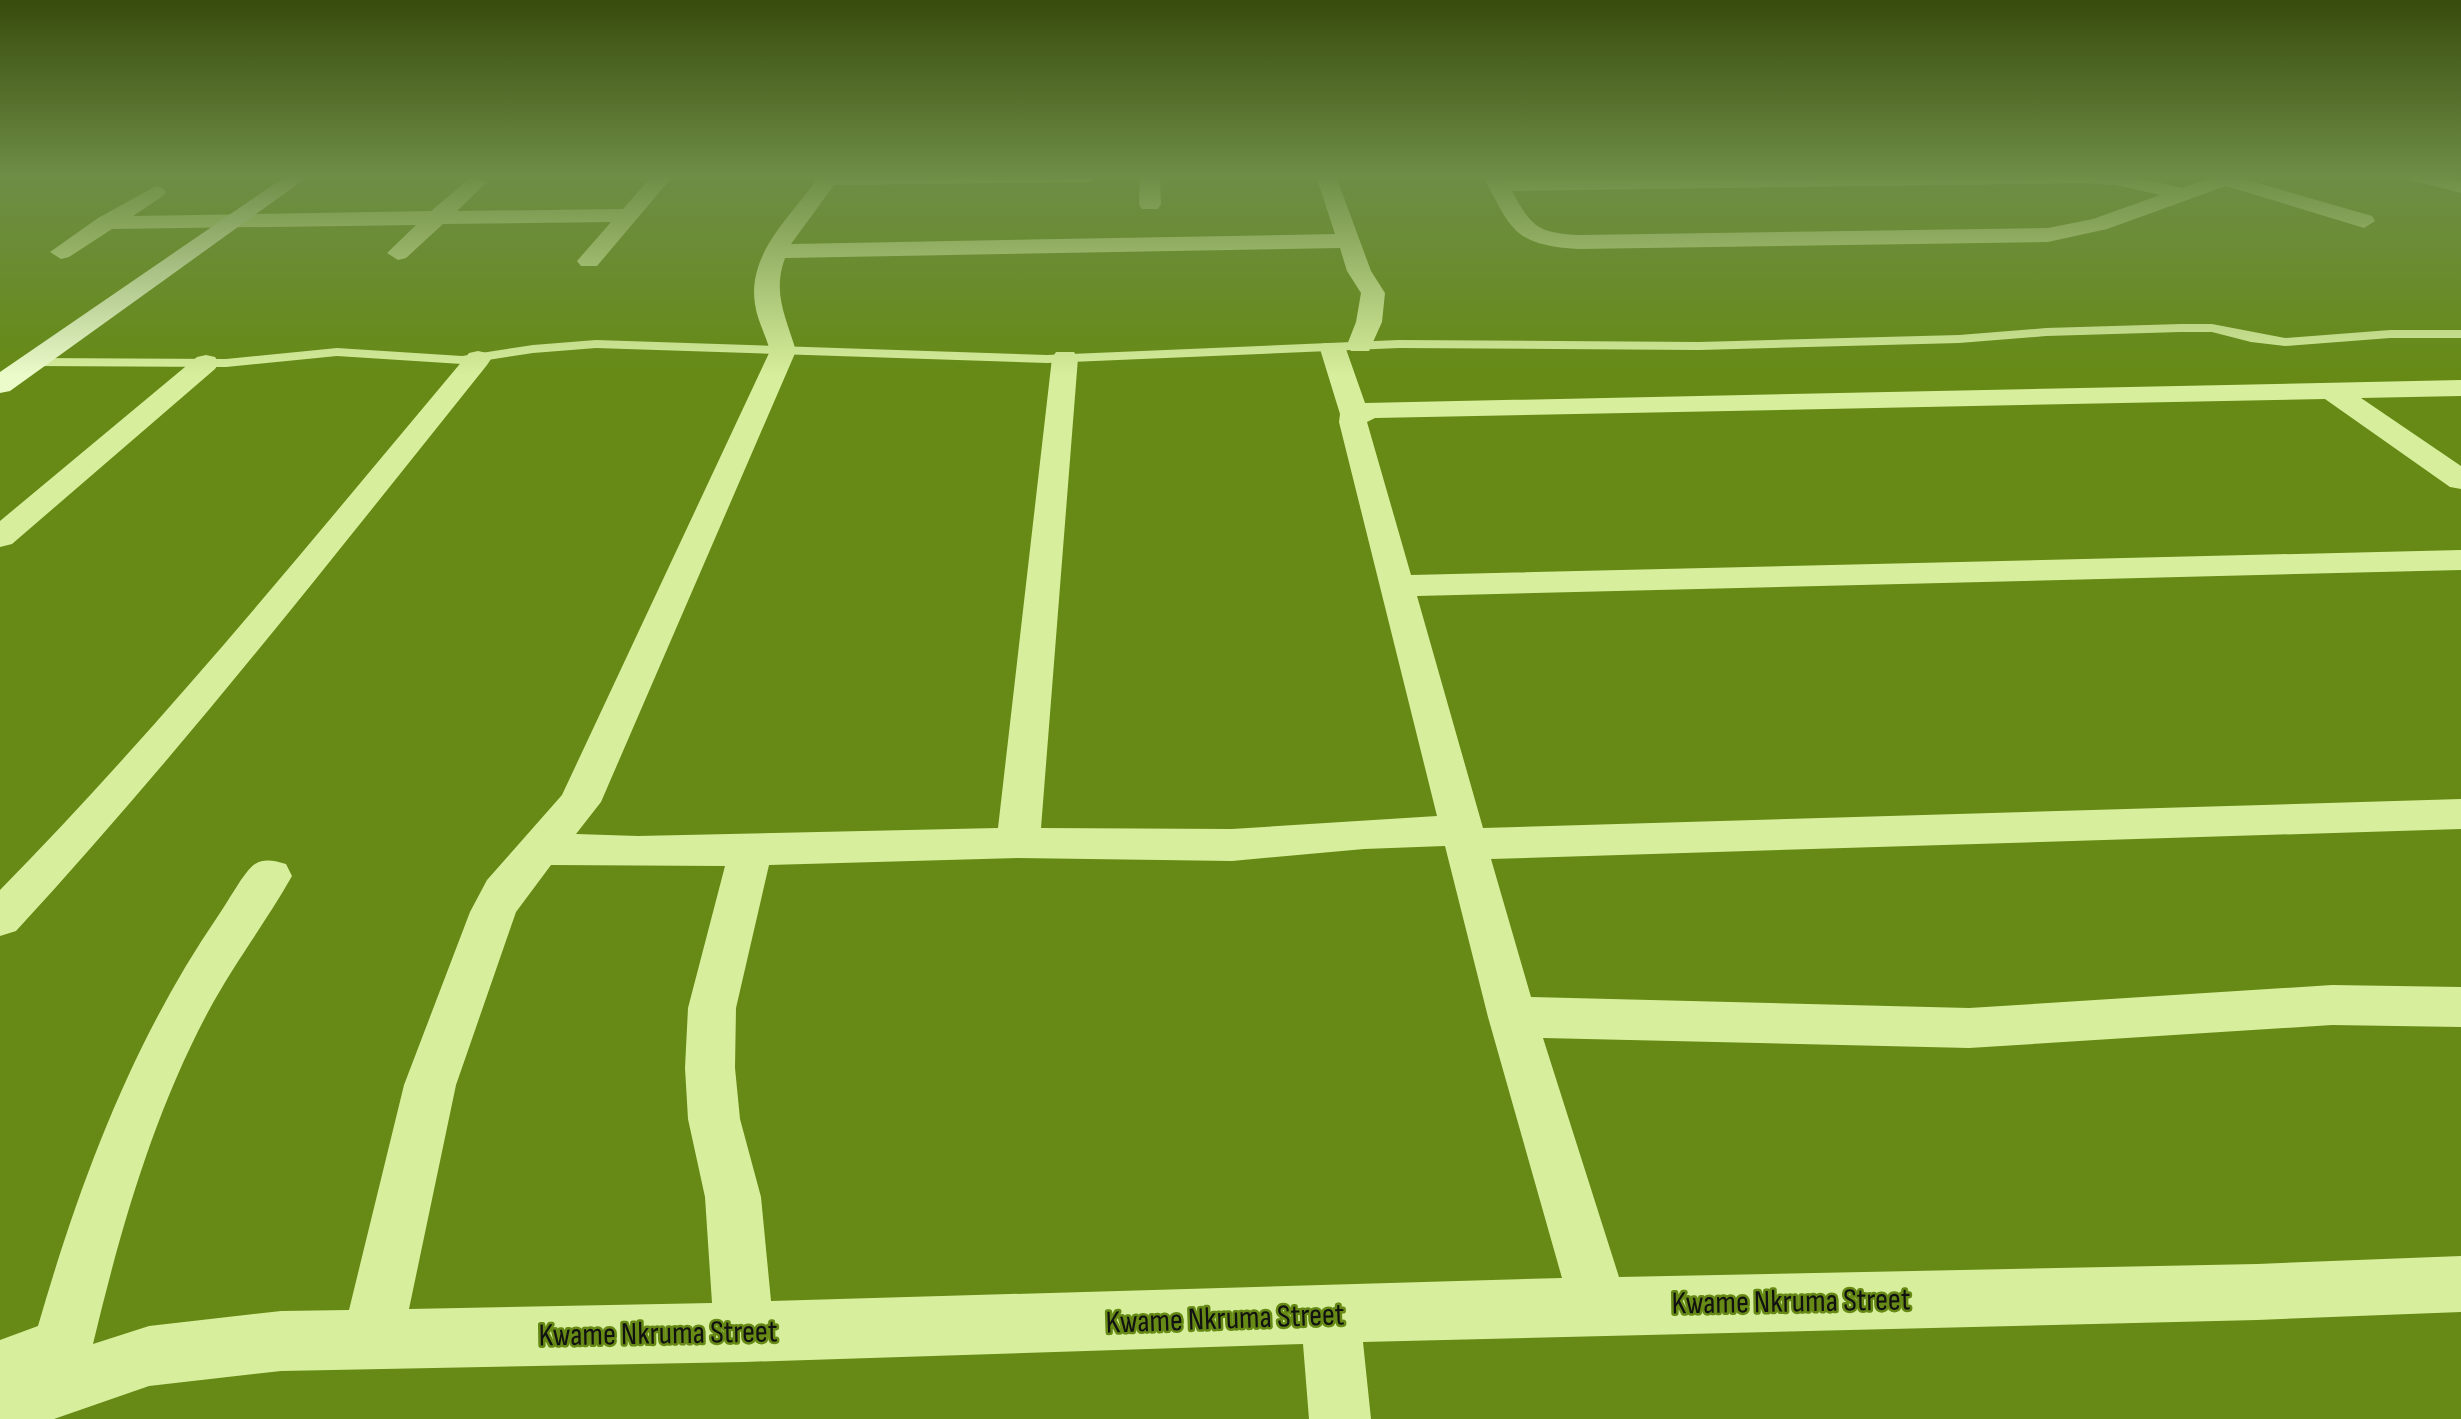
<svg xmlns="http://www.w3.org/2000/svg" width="2461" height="1419" viewBox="0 0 2461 1419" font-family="'Sofia Sans Condensed',sans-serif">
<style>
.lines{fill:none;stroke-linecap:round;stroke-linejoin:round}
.lane{fill:#d7ef9c;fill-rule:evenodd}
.street{fill:#d7ef9c;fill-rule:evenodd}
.secondary{fill:#ebfbca;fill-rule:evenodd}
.labels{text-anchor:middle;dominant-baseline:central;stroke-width:5;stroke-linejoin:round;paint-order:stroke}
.near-street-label{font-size:32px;fill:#111;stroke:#668a15}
</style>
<rect width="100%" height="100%" fill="#668a15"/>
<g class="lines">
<!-- lane -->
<path class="lane" d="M2180,324h32l73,14 105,-8h71v8h-71l-105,8 -34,-4 -39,-10h-32l-134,4 -87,7 -260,7 -300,-2 -352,15 -451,-15 -63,5 -71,11 -125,-8 -111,11 -193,-1 -7,-4 7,-4 193,1 111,-11 125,8 71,-11 63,-5 451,15 352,-15 300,2 260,-7 87,-7z"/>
<!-- street -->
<path class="street" d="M652,176h21l-76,90h-16l-4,-5 34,-39 -168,2 -37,34 -8,2 -11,-7 29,-28 -304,4 -43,28 -8,2 -11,-7 48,-34 58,-32 7,2 3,4 -3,4 -30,20 298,-5 38,-32 7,-2 10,6 -29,28 166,-2z
M819,176h279l-10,6 -254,3 -43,59 544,-10 -19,-58h20l35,95 14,22 -3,29 -13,29h-18l-4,-6 9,-23 5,-29 -14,-22 -7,-23 -555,10c-13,35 1,59 11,93l-195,451 -25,32 62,2 360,-8 54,-470 4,-6h18l4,6 -37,470 191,1 205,-13 -98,-394 1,-8 -20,-65 4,-6h18l4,6 19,54 1096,-23v16l-100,2 100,68v23l-11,-2 -125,-88 -950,19 -8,4 44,153 1050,-25v20l-1044,26 66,232 978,-29v30l-970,30 40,138 438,11 363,-23 129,2v40l-129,-2 -363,23 -426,-10 76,239 638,-13 204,-8v56l-204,8 -894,22 8,77h-62l-6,-75 -559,18 -463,9 -132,15 -95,33h-54v-79l38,-14c42,-145 94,-284 180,-410 9,-12 26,-45 37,-52 10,-6 20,-3 31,0l6,12c-26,46 -59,89 -84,136 -55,103 -88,219 -115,332l56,-18 132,-15 68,-1 55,-225 66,-173 17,-32 75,-85 208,-444c-4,-16 -13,-31 -15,-47 -8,-52 38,-89 64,-128zM1445,846l43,171 74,261 -791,23 -10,-104 -21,-78 -5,-51 1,-60 33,-143 249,-7 214,3 132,-12zM551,865l174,1 -37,142 -3,60 3,51 17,78 7,106 -303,6 47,-224 60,-173z
M1140,176h20l1,28 -3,5h-16l-3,-5z
M1483,176h20l2,3 625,-3 52,12 34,-12h30l-2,3 128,37 3,5 -11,7 -138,-42 -119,43 -59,13 -470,7c-65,-4 -67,-20 -95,-73zM2085,183l31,2 44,10 -67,24 -45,9 -470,7c-41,-2 -47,-9 -66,-44z
M2409,176h34l18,5v12l-49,-13z
M478,351l9,2 4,6 -4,6c-153,191 -305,386 -471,566l-16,5v-46c166,-169 316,-355 469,-537z
M206,355l9,2 4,6 -4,6 -203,175 -12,3v-26l197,-164z"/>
<!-- secondary -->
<path class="secondary" d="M286,176h23l-299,215 -10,2v-21z"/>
</g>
<!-- sky -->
<linearGradient id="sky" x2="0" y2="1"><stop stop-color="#384c0c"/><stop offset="0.47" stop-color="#6e8d46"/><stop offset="1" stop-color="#6e8d46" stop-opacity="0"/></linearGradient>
<rect width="2461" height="375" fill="url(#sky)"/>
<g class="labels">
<!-- near-street labels -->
<g class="near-street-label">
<text transform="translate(1791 1302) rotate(-1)">Kwame Nkruma Street</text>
<text transform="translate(1225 1319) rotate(-2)">Kwame Nkruma Street</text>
<text transform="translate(658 1334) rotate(-1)">Kwame Nkruma Street</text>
</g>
</g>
</svg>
